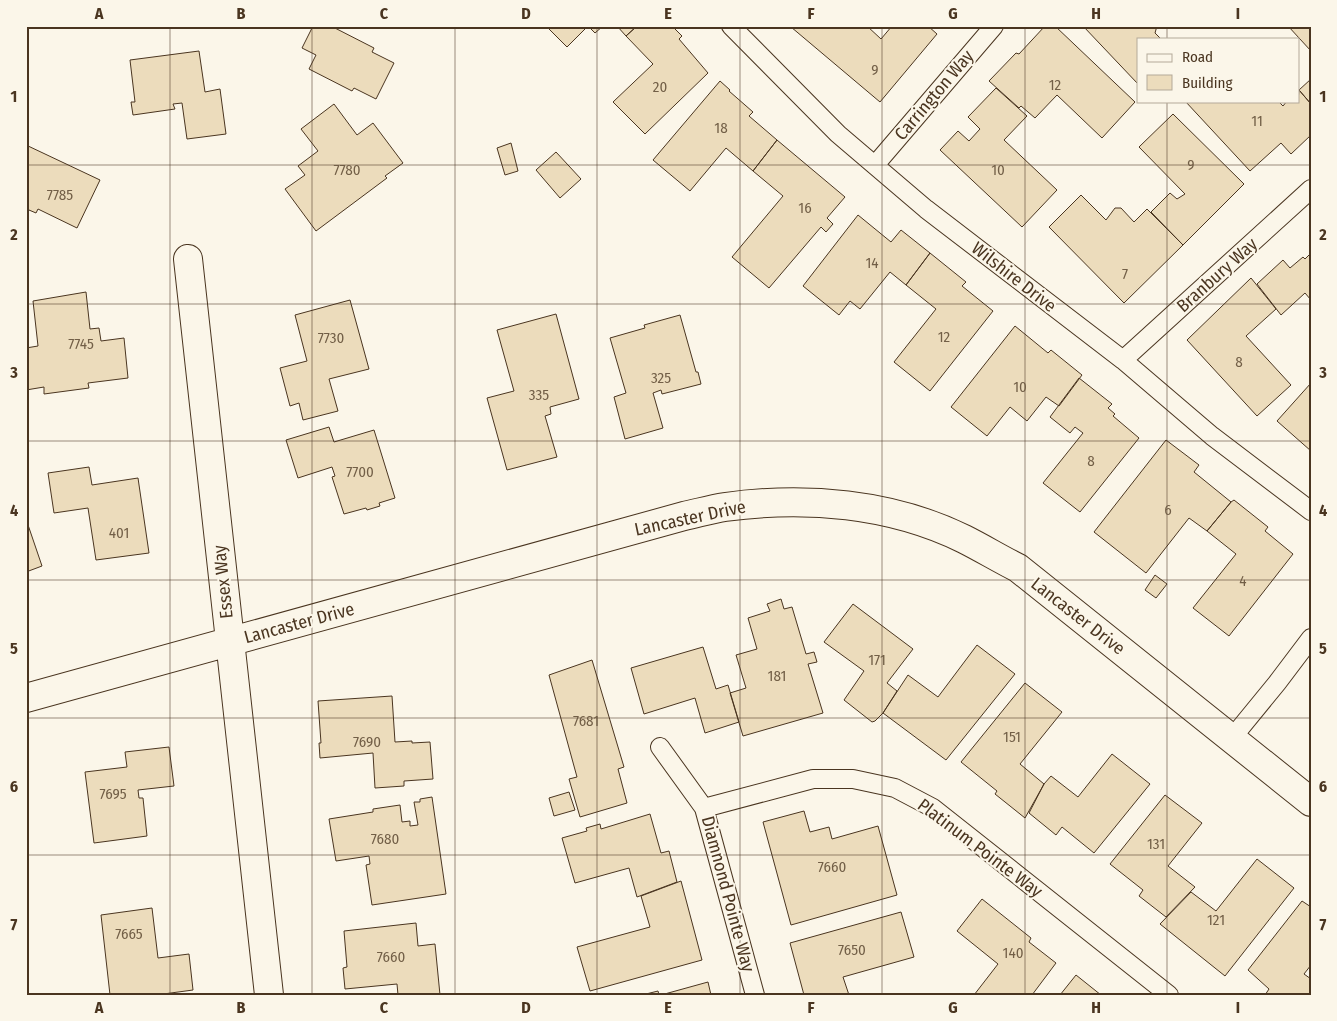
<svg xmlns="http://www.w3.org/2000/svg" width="1337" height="1021" viewBox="0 0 1337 1021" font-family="'Fira Sans Condensed',sans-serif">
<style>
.building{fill:#ecdcbc;stroke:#4a3520}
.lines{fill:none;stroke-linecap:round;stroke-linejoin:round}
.service-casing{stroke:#4a3520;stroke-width:20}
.minor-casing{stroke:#4a3520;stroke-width:30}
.service{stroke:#fbf6e9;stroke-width:18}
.minor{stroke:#fbf6e9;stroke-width:28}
.grid{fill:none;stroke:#4a3520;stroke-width:1;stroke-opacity:0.55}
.labels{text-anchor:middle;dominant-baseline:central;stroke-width:4;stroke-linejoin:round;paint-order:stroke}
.number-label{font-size:15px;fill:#725f47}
.street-label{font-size:18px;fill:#4a3520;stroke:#fbf6e9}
.neatline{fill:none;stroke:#4a3520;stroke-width:2}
.grid-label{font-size:16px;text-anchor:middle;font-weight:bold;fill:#4a3520}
</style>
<rect width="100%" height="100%" fill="#fbf6e9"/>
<!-- building -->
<path class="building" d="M313,26h14l3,2 1,-2 43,22 -2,4 22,11 -18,36 -22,-11 -2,3 -43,-22 7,-14 -14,-7z
M546,26h57l-8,7 -7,-7 -21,21z
M617,26h20l-11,10z
M637,26h35l10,10 -3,3 29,34 -63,61 -32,-32 40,-38 -27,-28z
M867,26l14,13 11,-13h36l9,8 -57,68 -89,-75z
M1045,26h10l80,76 -33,36 -45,-43 -22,23 -14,-12 -2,2 -30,-27 27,-28 3,1z
M1083,26h74l-2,7 6,6h-23v45z
M1288,26h23v25z
M199,51l6,41 15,-3 6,45 -39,5 -5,-36 -9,1 2,5 -42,6 -2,-13h4l-5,-42z
M1311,79v25l-12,-14z
M720,81l10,9 -1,1 24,21 -4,4 28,24 -24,31 -27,-23 -36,43 -37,-31z
M996,88l31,28 -23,24 53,50 -35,37 -82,-77 18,-19 11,10 11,-12 -12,-12z
M1299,90l12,14v31l-20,19 -10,-11 -31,28 -65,-70h93l5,5 4,-5h11z
M334,104l23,31 16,-12 30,40 -18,13 2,2 -71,53 -31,-42 20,-14 -7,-9 20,-15 -17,-22z
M1173,114l71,70 -61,61 -32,-33 19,-19 7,6 8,-5 -46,-47z
M777,140l68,57 -18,21 6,6 -7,8 -5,-5 -52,61 -37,-31 51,-61 -30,-25z
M511,143l7,28 -13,4 -8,-27z
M26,145l74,35 -23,48 -39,-19 -2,4 -7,-3 -3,5z
M556,152l25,27 -21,19 -24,-28z
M1081,195l25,25 9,-12h6l13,14 13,-13 36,36 -59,58 -75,-76z
M858,215l33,27 10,-12 29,23 -24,32 -16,-13 -30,37 -10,-8 -11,14 -36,-29z
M930,253l36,29 -4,4 31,25 -63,80 -36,-29 42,-53 -30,-24z
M1311,253v47l-6,-7 -24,22 -24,-31 26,-24 7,8 13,-11 2,2z
M1251,278l25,31 -30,27 45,49 -34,31 -70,-76z
M86,292l4,37 9,-1 2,13 23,-3 4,40 -40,5 1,5 -45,6v-7l-18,3v-42l12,-2 -5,-45z
M350,300l19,69 -40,10 9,32 -35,9 -4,-17 -9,3 -10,-38 27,-7 -12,-46z
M556,314l23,85 -29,8 1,7 -6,2 12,41 -50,13 -20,-72 27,-7 -17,-61z
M680,315l16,57h2l3,12 -39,10 -1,-4 -8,3 10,35 -38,11 -11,-42 12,-4 -16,-55 35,-10 -1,-3z
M1015,326l33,27 3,-3 31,25 -23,31 -13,-9 -19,24 -17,-14 -23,29 -36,-29z
M1079,378l33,26 -4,4 7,6 -2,2 26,22 -59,74 -37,-29 40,-50 -8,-6 -5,6 -20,-16z
M1311,383v68l-34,-30z
M329,427l5,15 40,-12 21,68 -16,5 1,3 -13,4 -1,-2 -22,6 -12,-37 3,-1 -3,-9 -34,11 -12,-38z
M1166,440l33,25 -5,7 37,30 -24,29 -18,-13 -43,55 -52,-41z
M89,467l3,18 46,-7 11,75 -53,7 -8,-52 -34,5 -6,-40z
M1234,500l34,27 -3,4 28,23 -64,82 -36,-28 43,-54 -29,-23 24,-29z
M26,519l16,47 -16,6z
M1155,575l12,9 -11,14 -11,-8z
M781,599l3,10 8,-2 14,47 8,-2 3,10 -9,2 15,49 -80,23 -13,-43 16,-5 -10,-33 21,-6 -9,-31 22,-7 -3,-7z
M853,604l60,45 -26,34 10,8 -14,22 -8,8 -3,1 -28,-22 20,-29 -40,-29z
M977,645l38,29 -69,86 -63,-47 25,-38 30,22z
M703,647l13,42 12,-4 11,37 -34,11 -10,-35 -51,16 -13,-46z
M592,660l32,107 -6,2 9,34 -47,14 -11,-38 8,-2 -28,-102z
M1025,683l37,29 -42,52 24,20 -19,34 -30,-24 2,-3 -36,-29z
M392,696l3,46 17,-1v2l18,-1 3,37 -29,2v5l-29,2 -2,-35 -53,5 -1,-15h2l-3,-42z
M169,747l5,39 -36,4 1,8h4l4,38 -53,7 -9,-71 42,-5 -2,-15z
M1112,754l38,30 -56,69 -32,-26 -6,8 -27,-22 15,-29 7,-8 27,21z
M569,792l6,18 -21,6 -5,-18z
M1165,795l37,28 -34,43 27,21 -29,30 -27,-21 4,-6 -33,-26z
M432,797l14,97 -74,11 -6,-40 4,-1 -1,-8 -33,5 -7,-42 44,-7v-3l27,-4 2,17 8,-1v5l8,-1 -4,-23h6v-3z
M804,811l6,21 19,-5 3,12 46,-13 19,69 -106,30 -28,-103z
M650,814l11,39 8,-2 8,31 -40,15 -8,-29 -54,15 -13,-45 25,-7 -1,-3 14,-4 1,5z
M1257,859l37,29 -69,88 -65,-52 31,-32 25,19z
M681,881l21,79 -112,31 -13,-44 73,-20 -9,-31z
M982,899l49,39 -2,4 27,21 -24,32h-58l24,-31 -41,-33z
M1302,901l9,6v58l-7,9 7,5v16h-46l4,-6 -21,-19z
M152,908l6,50 31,-4 4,36 -37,5h-46l-9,-80z
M901,912l13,45 -71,20 6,18h-45l-14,-52z
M416,923l2,23 17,-2 5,51h-42l-1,-11 -52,5 -2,-21 4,-1 -3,-36z
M1076,975l25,20h-41z
M708,982l3,13h-50z
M658,991l1,4h-13v-1z"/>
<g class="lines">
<!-- service casing -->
<g class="service-casing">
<path id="service" d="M731,26l107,108 88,75 197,151 89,76 99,75
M875,165l119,-139
M1123,360l188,-171
M1232,738l45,-55 34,-45
M660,747l44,61 51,187
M704,808l109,-29h40l42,9 38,20 236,187"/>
</g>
<!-- minor casing -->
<g class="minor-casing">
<path id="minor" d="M188,259l81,736
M26,698l658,-182c14,-3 28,-7 41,-9 80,-11 166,-4 239,32 18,9 36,20 54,29l293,234"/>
</g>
<!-- service -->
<use href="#service" class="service"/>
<!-- minor -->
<use href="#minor" class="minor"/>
</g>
<!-- grid -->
<path class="grid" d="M170,26v969M312,26v969M455,26v969M597,26v969M740,26v969M882,26v969M1025,26v969M1167,26v13M1167,101v894M26,165h1285M26,304h1285M26,441h1285M26,580h1285M26,718h1285M26,855h1285"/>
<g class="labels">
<!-- number labels -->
<g class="number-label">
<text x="875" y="70">9</text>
<text x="1055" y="85">12</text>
<text x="660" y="87">20</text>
<text x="1257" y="121">11</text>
<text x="721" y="128">18</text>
<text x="1191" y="165">9</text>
<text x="347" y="170">7780</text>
<text x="998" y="170">10</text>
<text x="60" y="195">7785</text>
<text x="805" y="208">16</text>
<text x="872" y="263">14</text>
<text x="1125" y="274">7</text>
<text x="944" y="337">12</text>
<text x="331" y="338">7730</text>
<text x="81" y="344">7745</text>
<text x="1239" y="362">8</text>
<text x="661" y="378">325</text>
<text x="1020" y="387">10</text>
<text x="539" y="395">335</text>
<text x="1091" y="461">8</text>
<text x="360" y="472">7700</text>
<text x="1168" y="510">6</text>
<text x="119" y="533">401</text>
<text x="1243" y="581">4</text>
<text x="877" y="660">171</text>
<text x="777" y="676">181</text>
<text x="586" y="721">7681</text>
<text x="1012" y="737">151</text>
<text x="367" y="742">7690</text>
<text x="113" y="794">7695</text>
<text x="385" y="839">7680</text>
<text x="1156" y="844">131</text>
<text x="832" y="867">7660</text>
<text x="1216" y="920">121</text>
<text x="129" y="934">7665</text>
<text x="852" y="950">7650</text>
<text x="1013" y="953">140</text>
<text x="391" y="957">7660</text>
</g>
<!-- street labels -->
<g class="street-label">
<text transform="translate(934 95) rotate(-50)">Carrington Way</text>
<text transform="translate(1217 275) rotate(-42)">Branbury Way</text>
<text transform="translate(1014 277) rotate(38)">Wilshire Drive</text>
<text transform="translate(690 518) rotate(-12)">Lancaster Drive</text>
<text transform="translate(223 582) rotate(-96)">Essex Way</text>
<text transform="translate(1078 616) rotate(38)">Lancaster Drive</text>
<text transform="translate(299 623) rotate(-15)">Lancaster Drive</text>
<text transform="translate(980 848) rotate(37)">Platinum Pointe Way</text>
<text transform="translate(728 894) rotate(75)">Diamnond Pointe Way</text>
</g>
</g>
<!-- border -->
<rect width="1337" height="1021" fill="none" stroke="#fbf6e9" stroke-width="55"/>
<!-- legend -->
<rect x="1137" y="38" width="162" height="65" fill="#fbf6e9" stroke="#b4a999"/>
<rect x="1147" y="54" width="25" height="8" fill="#fbf6e9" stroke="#b4a999"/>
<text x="1182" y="62" font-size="15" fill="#4a3520">Road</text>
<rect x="1147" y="75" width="25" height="15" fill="#ecdcbc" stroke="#b4a999"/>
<text x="1182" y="88" font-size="15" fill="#4a3520">Building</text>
<rect x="28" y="28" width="1282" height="966" class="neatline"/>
<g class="grid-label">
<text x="99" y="19">A</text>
<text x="241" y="19">B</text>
<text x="384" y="19">C</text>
<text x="526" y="19">D</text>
<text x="668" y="19">E</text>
<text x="811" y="19">F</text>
<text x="953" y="19">G</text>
<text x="1096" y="19">H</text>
<text x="1238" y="19">I</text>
<text x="14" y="102">1</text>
<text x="1323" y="102">1</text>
<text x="14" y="240">2</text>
<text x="1323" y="240">2</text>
<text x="14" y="378">3</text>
<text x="1323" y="378">3</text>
<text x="14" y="516">4</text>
<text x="1323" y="516">4</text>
<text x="14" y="654">5</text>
<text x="1323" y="654">5</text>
<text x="14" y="792">6</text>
<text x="1323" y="792">6</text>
<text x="14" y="930">7</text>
<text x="1323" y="930">7</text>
<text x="99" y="1013">A</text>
<text x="241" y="1013">B</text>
<text x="384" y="1013">C</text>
<text x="526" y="1013">D</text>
<text x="668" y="1013">E</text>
<text x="811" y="1013">F</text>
<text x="953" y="1013">G</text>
<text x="1096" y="1013">H</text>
<text x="1238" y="1013">I</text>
</g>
</svg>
